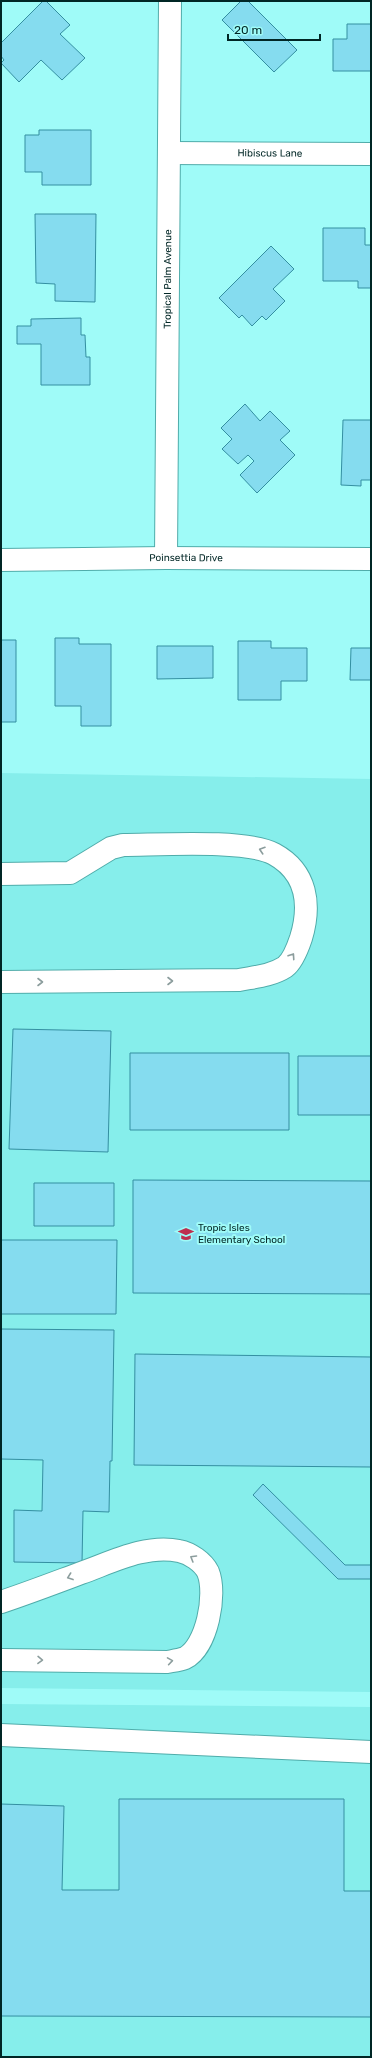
<svg xmlns="http://www.w3.org/2000/svg" width="372" height="2058" viewBox="0 0 372 2058" font-family="Rubik,sans-serif">
<style>
.built{fill:#86eeeb}
.building{fill:#85dcef;stroke:#348fa1}
.lines{fill:none;stroke-linecap:round;stroke-linejoin:round}
.minor-casing{stroke:#50acaa;stroke-width:24}
.minor{stroke:#fff;stroke-width:22}
.oneway{stroke:#8c9d9d}
.labels{text-anchor:middle;dominant-baseline:central;stroke-width:4;stroke-linejoin:round;paint-order:stroke}
.street-label{font-size:10px;fill:#002625;stroke:#9ffbf8}
.poi-label{font-size:10px;fill:#002625;stroke:#9ffbf8;text-anchor:start}
</style>
<rect width="100%" height="100%" fill="#9ffbf8"/>
<!-- built -->
<path class="built" d="M1,773l370,6v913l-370,-4z
M1,1704l370,3v350h-370z"/>
<!-- building -->
<path class="building" d="M43,1h3l24,24 -10,9 25,24 -23,22 -21,-20 -22,22 -18,-19 3,-3 -3,-4v-13z
M241,1h7l49,49 -23,22 -52,-52z
M347,24h24v47h-38v-32h14z
M39,130h52v55h-49v-13h-17v-37h14z
M35,214h61l-1,88 -40,-1v-17l-19,-1z
M323,228h42v17h6v43h-13v-7h-35z
M271,246l23,23 -21,20 12,12 -19,19 -4,-4 -10,10 -10,-11 -3,3 -20,-20z
M81,318v17h4l1,22h4v28h-49v-41h-24v-18h14v-7z
M245,404l15,17 10,-10 20,20 -10,9 15,15 -38,38 -17,-18 14,-14 -6,-6 -10,9 -16,-15 10,-10 -11,-11z
M343,420h28v60h-10v6l-20,-1z
M55,638h24v6h32v82h-30v-20h-26z
M1,640h15v82h-15z
M238,641h33v7h36v33h-26v19h-43z
M157,646h56v32l-56,1z
M351,648h20v32h-21z
M13,1029l98,2 -3,121 -99,-3z
M130,1053h159v77h-159z
M298,1056h73v59h-73z
M133,1180l238,1v113l-238,-1z
M34,1183h80v43h-80z
M1,1240h116l-1,74h-115z
M1,1329l113,1 -2,131h-2l-1,51 -26,-1 -1,52 -68,-1v-52l28,1 1,-51 -42,-1z
M135,1354l236,3v110l-237,-2z
M263,1484l82,81h26v14h-33l-85,-84z
M119,1799h225v92h27v126l-370,-1v-212l63,2 -2,84h57z"/>
<g class="lines">
<!-- minor casing -->
<g class="minor-casing">
<g id="minor">
<path id="s1" d="M170,153l201,1"/>
<path id="s2" d="M166,558l4,-557"/>
<path id="s3" d="M1,560l165,-2 205,1"/>
<path d="M1,874l69,-1 41,-25 12,-3c34,0 124,-6 151,9 33,18 37,51 27,84 -3,9 -8,23 -16,29 -14,9 -31,10 -46,13l-238,2"/>
<path d="M1,1602c27,-9 53,-19 80,-29 31,-11 65,-29 98,-22 11,2 24,11 29,21 9,22 -1,75 -23,86 -5,2 -13,3 -18,4l-166,-2"/>
<path d="M1,1735l370,17"/>
</g>
</g>
<!-- minor -->
<use href="#minor" class="minor"/>
</g>
<!-- one-way arrows -->
<defs><path id="oneway-chevron" d="M-2-3.5L2.5 0L-2 3.5" fill="none" stroke-width="1.6" stroke-linecap="round" stroke-linejoin="round"/></defs>
<g class="oneway">
<use href="#oneway-chevron" transform="translate(262 850) rotate(-162)"/>
<use href="#oneway-chevron" transform="translate(292 956) rotate(-56)"/>
<use href="#oneway-chevron" transform="translate(170 981)"/>
<use href="#oneway-chevron" transform="translate(40 982)"/>
<use href="#oneway-chevron" transform="translate(193 1558) rotate(-149)"/>
<use href="#oneway-chevron" transform="translate(70 1577) rotate(160)"/>
<use href="#oneway-chevron" transform="translate(40 1660) rotate(1)"/>
<use href="#oneway-chevron" transform="translate(170 1661) rotate(-9)"/>
</g>
<!-- icons -->
<defs>
<g id="school-bare" transform="scale(1.2)"><path d="M0-5L7-2L0 1L-7-2ZM-4 1L0 2.5L4 1V4Q0 6-4 4Z" fill="#be2e4f" stroke="#9ffbf8" stroke-width="2.5" paint-order="stroke"/></g>
</defs>
<g fill-rule="evenodd">
<use href="#school-bare" x="186" y="1234"/>
</g>
<g class="labels">
<!-- street labels -->
<g class="street-label">
<text stroke="none"><textPath href="#s1" startOffset="100">Hibiscus Lane</textPath></text>
<text stroke="none"><textPath href="#s2" startOffset="279">Tropical Palm Avenue</textPath></text>
<text stroke="none"><textPath href="#s3" startOffset="185">Poinsettia Drive</textPath></text>
</g>
<!-- poi labels -->
<g class="poi-label">
<text x="198" y="1228">Tropic Isles<tspan x="198" dy="12">Elementary School</tspan></text>
</g>
</g>
<!-- border -->
<rect width="372" height="2058" fill="none" stroke="#002625" stroke-width="4"/>
<!-- scale -->
<path d="M228 34v6h92v-6" fill="none" stroke="#002625" stroke-width="2"/>
<text x="234" y="34" font-size="12" fill="#002625" stroke="#9ffbf8" stroke-width="3" paint-order="stroke">20 m</text>
</svg>
